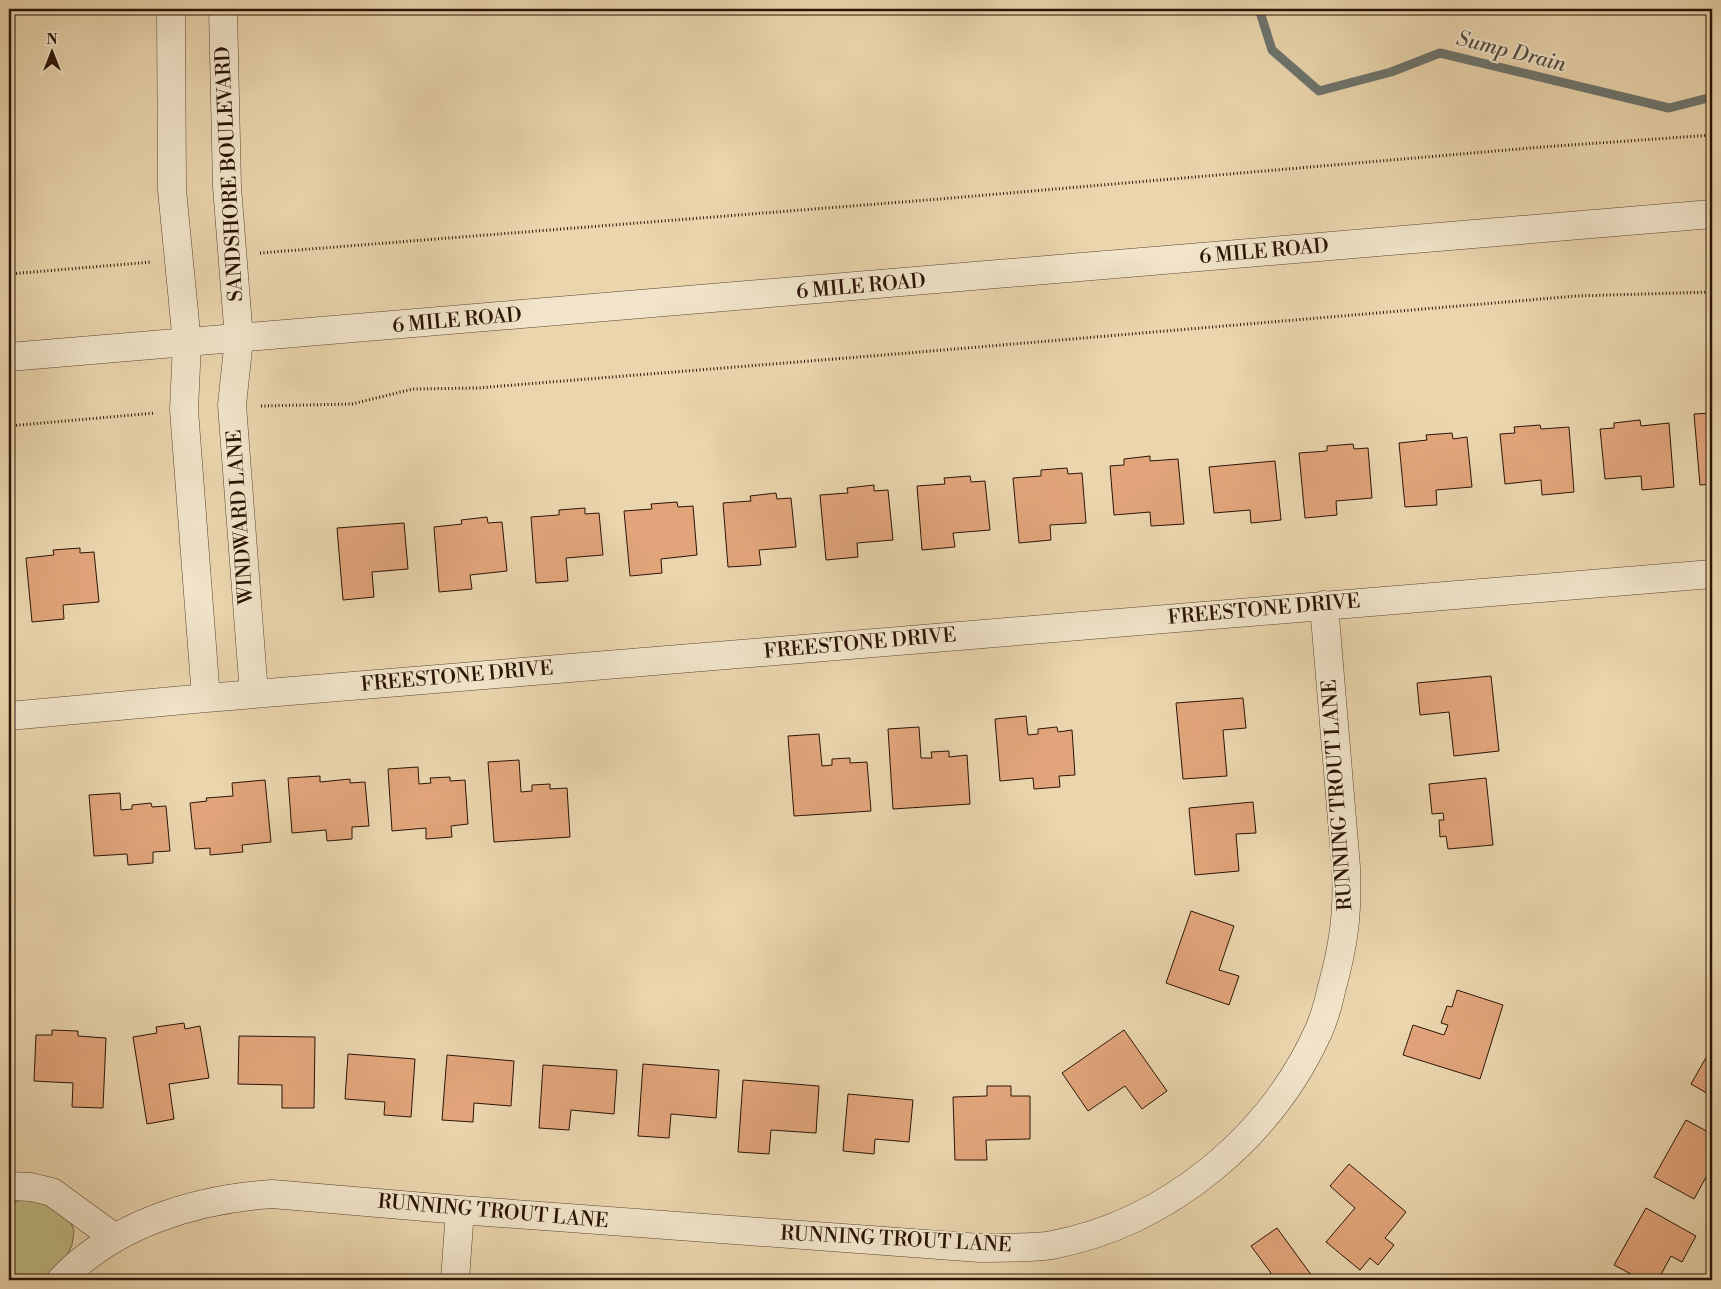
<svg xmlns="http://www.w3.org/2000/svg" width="1721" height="1289" viewBox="0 0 1721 1289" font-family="'Libre Bodoni',serif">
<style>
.green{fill:#bfbb84;stroke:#756845}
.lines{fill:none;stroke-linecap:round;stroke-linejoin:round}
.stream{stroke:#6e756e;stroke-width:9}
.building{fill:#e2a57b;stroke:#2b1406}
.minor-casing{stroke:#5b4430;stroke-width:29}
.tertiary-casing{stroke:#5b4430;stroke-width:29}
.path{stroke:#2b1406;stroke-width:3;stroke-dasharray:1 2.5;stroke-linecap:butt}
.minor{stroke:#f1e4ca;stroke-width:28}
.tertiary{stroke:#f1e4ca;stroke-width:28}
.labels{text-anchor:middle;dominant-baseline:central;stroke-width:4;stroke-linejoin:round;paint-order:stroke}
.street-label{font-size:20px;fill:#2b1406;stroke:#f1e4ca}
.water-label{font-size:21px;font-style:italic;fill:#524d43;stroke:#f1e4ca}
</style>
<rect width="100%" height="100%" fill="#ead5ad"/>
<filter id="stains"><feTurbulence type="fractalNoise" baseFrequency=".004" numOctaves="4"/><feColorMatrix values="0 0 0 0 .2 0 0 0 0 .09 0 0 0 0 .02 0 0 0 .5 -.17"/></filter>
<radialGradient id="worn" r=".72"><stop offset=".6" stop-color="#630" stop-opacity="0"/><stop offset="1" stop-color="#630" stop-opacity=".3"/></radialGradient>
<!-- green -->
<path class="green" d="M22,1200h18l29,18 5,13 -2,14 -7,15 -19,20h-37v-77z"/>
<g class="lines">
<!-- stream -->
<path class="stream" d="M1259,9l13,41 47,41 72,-19 49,-19 229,55 43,-11"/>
</g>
<!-- building -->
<path class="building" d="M1712,413v71l-12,1 -6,-71z
M1640,420l1,6 28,-3 5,64 -32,3 -1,-14 -36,3 -5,-50 14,-1v-5z
M1540,425l1,4 28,-2 5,65 -32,3 -1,-15 -36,4 -5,-50 15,-1 -1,-6z
M1452,433l1,6 14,-2 5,50 -36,3 1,15 -32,2 -6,-64 28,-3 -1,-5z
M1353,444l1,5 14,-1 4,50 -36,3 1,14 -32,3 -6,-65 28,-2v-5z
M1150,456v5l28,-2 6,65 -33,2 -1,-14 -36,3 -4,-49 14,-1v-6z
M1275,461l6,59 -30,3 -1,-13 -36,3 -5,-46z
M1067,468l1,6 14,-1 4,50 -36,2 1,15 -32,3 -6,-65 28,-2v-6z
M970,476l1,6 14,-1 5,49 -37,3 2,14 -33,3 -5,-64 28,-2 -1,-6z
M874,485v6l14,-1 5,50 -36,3 1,14 -32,3 -6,-65 28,-2 -1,-5z
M776,493l1,6 14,-1 5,49 -37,3 2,15 -33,2 -5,-64 28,-2 -1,-5z
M677,502l1,5 15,-1 4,49 -36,4 1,14 -32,3 -6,-65 28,-2 -1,-5z
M585,508v6l14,-1 4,42 -37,3 2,23 -32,2 -5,-66 28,-2v-5z
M487,517l1,6 14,-1 5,49 -37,4 2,14 -33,3 -5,-65 28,-3 -1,-4z
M404,523l4,46 -36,3 2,25 -31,3 -6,-72z
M80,548v5l14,-1 5,50 -36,3 1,14 -32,3 -6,-64 28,-3 -1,-5z
M1491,676l8,75 -45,5 -5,-44 -29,3 -3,-32z
M1243,698l3,30 -23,2 4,46 -44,3 -7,-76z
M1026,716l2,19 10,-1v-5l19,-2 1,5 14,-2 3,45 -16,1 1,11 -26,2 -1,-11 -33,3 -5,-62z
M919,727l2,31h11l-1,-6 18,-1v6l18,-2 3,49 -77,5 -5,-80z
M819,734l3,32 10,-1v-6l18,-1v5l17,-1 4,49 -77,5 -6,-80z
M519,760l2,32 11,-1v-6l18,-1v5l17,-1 3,49 -76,5 -6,-80z
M418,767l1,17 12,-1 -1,-5 20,-1v4l15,-1 3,44 -17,2 1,11 -26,2v-11l-34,3 -4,-62z
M320,776v6l30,-3v4l15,-1 4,44 -17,1v12l-25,2 -1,-11 -34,3 -4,-55z
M1486,778l7,67 -45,4 -2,-13 -6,1 -1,-17h5l-1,-7 -11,1 -3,-30z
M265,780l6,62 -29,3 1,7 -33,3v-7l-15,1 -5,-46 17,-2 -1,-3 27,-2 -1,-13z
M120,793l1,17 11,-1v-4l19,-2 1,4 14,-1 4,45 -17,1v11l-25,2 -1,-11 -33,2 -5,-61z
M1253,802l3,31 -20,1 3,37 -44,4 -6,-67z
M1191,911l43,15 -15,44 20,6 -10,29 -63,-22z
M1457,990l46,15 -23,74 -77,-24 10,-30 31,10 4,-10 -7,-2 6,-17 5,1z
M184,1023l1,6 15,-3 9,52 -40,6 5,35 -27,5 -14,-87 24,-4 -1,-6z
M52,1030l26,1v5l28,2 -3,70 -31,-1 1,-24 -39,-2 2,-46h16z
M1124,1030l43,61 -25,18 -17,-23 -37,25 -26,-38z
M239,1036l76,1 -1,71h-32v-23l-44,-1z
M1712,1047v49l-21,-12z
M348,1054l67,5 -4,58 -27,-2 1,-13 -40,-3z
M447,1055l67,6 -3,45 -37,-3 -1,19 -31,-2z
M643,1064l76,6 -3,48 -45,-4 -2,24 -31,-2z
M543,1065l74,5 -3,44 -43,-4 -2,20 -30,-2z
M743,1080l76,6 -3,47 -45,-3 -2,24 -31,-2z
M987,1086h24v10h19v43l-44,1 1,20h-32l-2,-63 34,-1z
M848,1094l65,6 -4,42 -34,-3 -1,15 -31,-3z
M1686,1120l26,14v35l-1,-1 -17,31 -40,-22z
M1349,1164l57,48 -21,26 9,7 -16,20 -8,-7 -10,12 -34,-28 29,-34 -25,-22z
M1646,1208l50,28 -14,26 -11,-6 -13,24h-16l-28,-15z
M1277,1228l38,52h-54l10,-7 -20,-27z"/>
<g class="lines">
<!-- minor casing -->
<g class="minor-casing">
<path id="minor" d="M171,9l1,181 15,153 -3,67 22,288
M223,9l4,178 12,152 -7,66 22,289
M9,716l197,-18 1506,-124
M9,1186l22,1 21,5 63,46
M61,1280c53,-56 135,-81 211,-86l188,16 520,38c24,-1 49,1 72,-3 116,-22 219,-108 267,-215 6,-14 10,-29 13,-43 12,-43 16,-75 14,-120l-22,-262
M455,1280l5,-70"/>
</g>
<!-- tertiary casing -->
<g class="tertiary-casing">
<path id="tertiary" d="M9,357l1703,-143"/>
</g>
<!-- path -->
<path class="path" d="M260,253l680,-54 602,-52 170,-12
M9,274l143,-12
M261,406l91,-2 61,-15 64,-1 431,-35 668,-57 136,-4
M9,426l146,-13"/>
<!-- minor -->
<use href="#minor" class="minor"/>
<!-- tertiary -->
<use href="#tertiary" class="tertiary"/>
</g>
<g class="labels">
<!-- street labels -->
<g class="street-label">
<text transform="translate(230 174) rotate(-93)">SANDSHORE BOULEVARD</text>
<text transform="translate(1264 252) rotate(-5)">6 MILE ROAD</text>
<text transform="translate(861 287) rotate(-5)">6 MILE ROAD</text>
<text transform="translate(457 321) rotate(-5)">6 MILE ROAD</text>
<text transform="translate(241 517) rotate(-94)">WINDWARD LANE</text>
<text transform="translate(1264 610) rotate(-5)">FREESTONE DRIVE</text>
<text transform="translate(860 644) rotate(-5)">FREESTONE DRIVE</text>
<text transform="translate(457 677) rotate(-5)">FREESTONE DRIVE</text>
<text transform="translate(1338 795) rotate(-94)">RUNNING TROUT LANE</text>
<text transform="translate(493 1212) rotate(5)">RUNNING TROUT LANE</text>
<text transform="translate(896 1240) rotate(3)">RUNNING TROUT LANE</text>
</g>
<!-- water labels -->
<g class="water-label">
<text transform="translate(1511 52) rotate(14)">Sump Drain</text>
</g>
</g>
<!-- margin -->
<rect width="1721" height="1289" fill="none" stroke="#ead5ad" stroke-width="30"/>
<rect x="10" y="10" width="1701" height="1269" fill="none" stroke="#2b1406" stroke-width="2.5"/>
<rect x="15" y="15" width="1691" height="1259" fill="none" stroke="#2b1406"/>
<!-- north arrow -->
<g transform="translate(52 52)" stroke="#f1e4ca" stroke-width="4" paint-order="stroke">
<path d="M0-4L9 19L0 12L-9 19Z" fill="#2b1406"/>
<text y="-8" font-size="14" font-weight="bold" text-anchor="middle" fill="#2b1406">N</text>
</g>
<rect width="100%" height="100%" filter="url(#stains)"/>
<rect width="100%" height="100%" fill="url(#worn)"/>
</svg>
